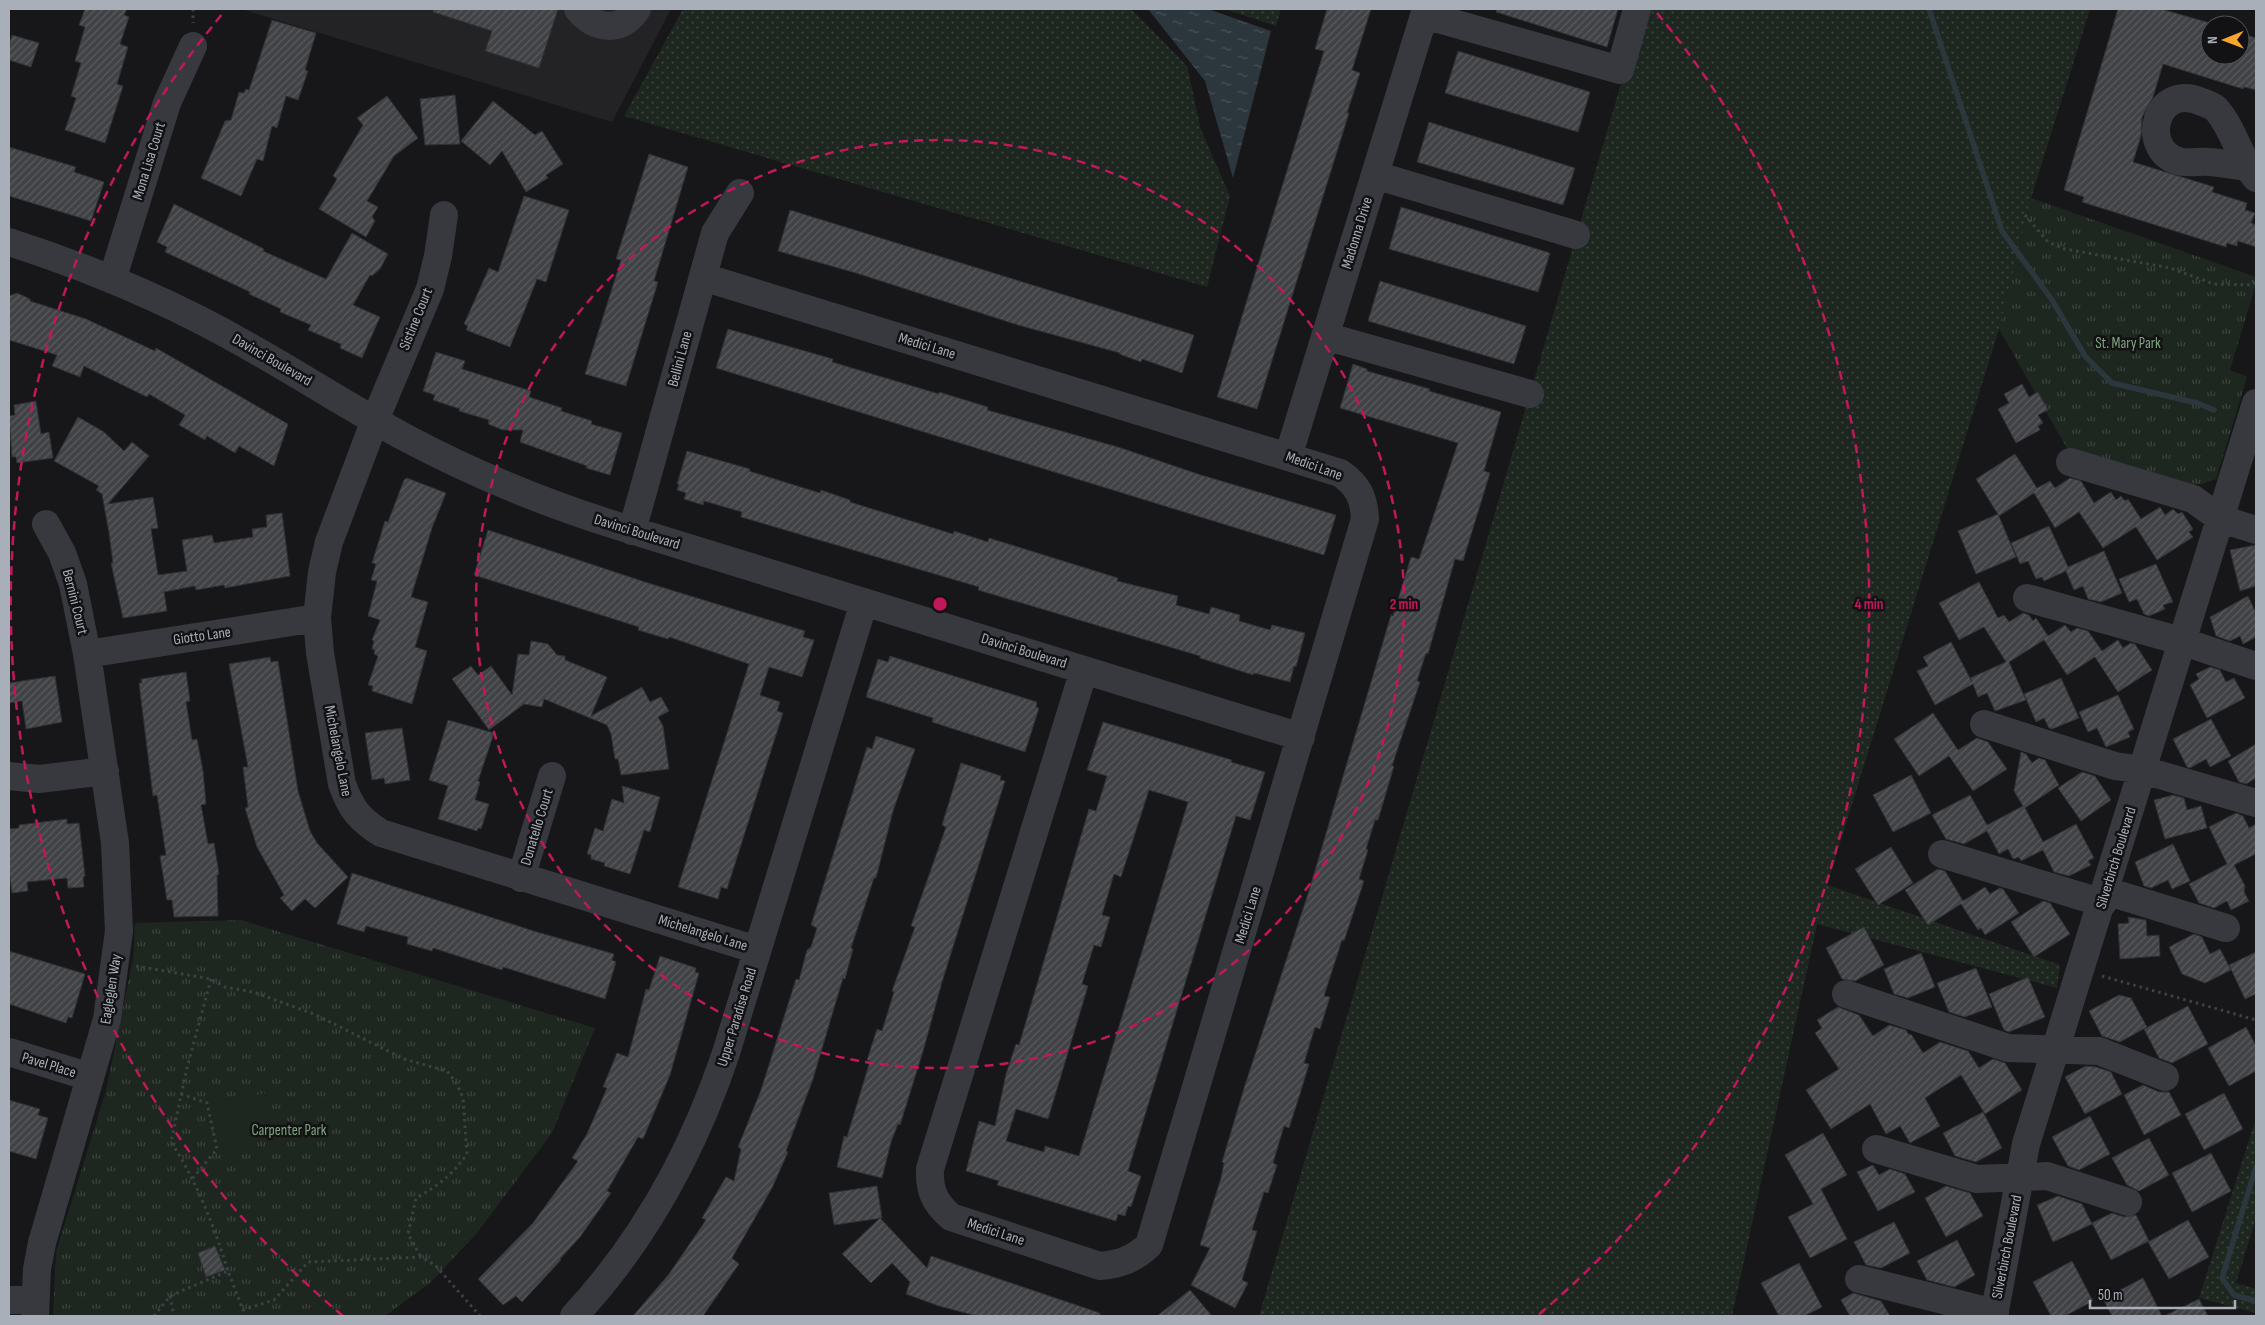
<svg xmlns="http://www.w3.org/2000/svg" width="2265" height="1325" viewBox="0 0 2265 1325" font-family="'Sofia Sans Condensed',sans-serif">
<style>
.built{fill:#232326}
.grass{fill:url(#grass-dots)}
.park{fill:url(#park-tufts)}
.pitch{fill:#1e271f}
.water{fill:url(#water-ripples)}
.lines{fill:none;stroke-linecap:round;stroke-linejoin:round}
.stream{stroke:#2c373d;stroke-width:5.5}
.building{fill:url(#building-hatch);stroke:#303135;fill-rule:evenodd}
.path{stroke:#3d4045;stroke-width:3;stroke-dasharray:2.5 4;stroke-linecap:butt}
.minor{stroke:#37393e;stroke-width:28}
.ring{fill:none;stroke:#c2185b;stroke-width:2.5;stroke-dasharray:9 6}
.labels{text-anchor:middle;dominant-baseline:central;stroke-width:5;stroke-linejoin:round;paint-order:stroke}
.street-label{font-size:15px;fill:#a8afb9;stroke:#121214}
.park-label{font-size:15px;fill:#7fa57f;stroke:#121214}
.centre{fill:#c2185b;stroke:#121214;stroke-width:2.5}
.ring-label{font-size:15px;text-anchor:middle;font-weight:bold;fill:#c2185b;stroke:#121214;stroke-width:5;stroke-linejoin:round;paint-order:stroke}
</style>
<defs>
<pattern id="grass-dots" width="8" height="8" patternUnits="userSpaceOnUse" patternTransform="scale(1.25)"><rect width="8" height="8" fill="#1e271f"/><path d="M2 2h.1M6 6h.1" fill="none" stroke="#3c443d" stroke-width="1.8" stroke-linecap="round"/></pattern>
<pattern id="park-tufts" width="24" height="20" patternUnits="userSpaceOnUse" patternTransform="scale(1.25)"><rect width="24" height="20" fill="#1e271f"/><path d="M3 7l-1-3M5 7V3M7 7l1-3M15 17l-1-3M17 17v-4M19 17l1-3" fill="none" stroke="#3c443d"/></pattern>
<pattern id="water-ripples" width="26" height="14" patternUnits="userSpaceOnUse" patternTransform="scale(1.25)"><rect width="26" height="14" fill="#2c373d"/><path d="M2 4q2-2 4 0t4 0M15 11q2-2 4 0t4 0" fill="none" stroke="#485157"/></pattern>
<pattern id="building-hatch" width="6" height="6" patternUnits="userSpaceOnUse" patternTransform="scale(1.25)"><rect width="6" height="6" fill="#414246"/><path d="M-1 1l2-2M0 6l6-6M5 7l2-2" fill="none" stroke="#5a5b5f"/></pattern>
</defs>
<rect width="100%" height="100%" fill="#171719"/>
<!-- built -->
<path class="built" d="M241,9h430l-59,113z"/>
<!-- grass -->
<path class="grass" d="M683,9h448l56,57 14,64 29,66 -23,91 -583,-171z
M1225,9h56l-5,17z
M1643,9h447l-59,189 -32,131 -172,556 233,80 -3,23 -240,-64 -85,392h-473z
M2256,1118v100l-20,65 20,6v24l-57,-15z"/>
<!-- park -->
<path class="park" d="M2031,198l225,79v7l-26,86 17,7 -31,102 -14,5 -18,1 -115,-33 -70,-123z
M241,920l354,108 -43,105 -75,100 -46,49 -46,34h-332l3,-64 50,-161 27,-132 2,-36z"/>
<!-- pitch -->
<path class="pitch" d="M267,1093l11,45 -61,11 -10,-46z"/>
<!-- water -->
<path class="water" d="M1148,9h60l63,22 -38,147 -28,-97z"/>
<g class="lines">
<!-- stream -->
<path class="stream" d="M1929,9l73,222 50,69 33,56 27,27 85,20 17,7
M2256,1167l-34,111 12,17 22,6"/>
</g>
<!-- building -->
<path class="building" d="M85,9h42l-3,6 5,2 -9,27 8,3 -11,37 6,2 -18,57 -40,-13 11,-32 -5,-2 10,-33 -6,-2 10,-34 -6,-2z
M433,9h125l-19,59 -54,-17 7,-20 -59,-19z
M1327,9h44l-19,61 8,3 -13,40h2l-92,296 -40,-12 107,-346 -9,-2z
M1497,9h121l-11,38 -111,-35z
M2118,9h43l49,14v32h30v-22l16,5v52l-12,-3 -1,2 -80,-25 -10,33 -11,20 -1,19 -8,26 81,25 -2,5 35,11 -2,7 10,3 -4,10 5,2v22l-18,-6 -1,5 -10,-3 -1,4 -144,-45 2,-5 -20,-7z
M272,20l44,13 -11,37 3,1 -10,29 -12,-4 -9,32 -5,-2 -9,35 -6,-2 -16,37 -40,-18 24,-57 6,-1 8,-28 5,1 2,-4 3,1z
M12,35l27,8 -8,24 -22,-7v-14z
M1458,51l132,41 -12,40 -133,-39z
M455,95l5,49 -35,1 -5,-46z
M387,96l31,42 -24,18 -27,45 11,6 -6,10 3,4 -9,16 -47,-28 18,-30 -4,-3 30,-51 -6,-7z
M493,101l42,34 7,-4 21,33 -17,11 2,3 -22,14 -24,-41 -12,14 -29,-24z
M1429,122l146,46 -12,37 -146,-43z
M9,147l67,20 -2,5 30,10 -13,39 -82,-25z
M649,154l39,13 -34,114 4,1 -32,104 -41,-12 36,-114 -5,-1z
M524,196l45,14 -23,72 -9,-3 -27,68 -44,-17 2,-4 -4,-2 25,-56 9,4z
M174,204l90,45 -1,2 63,28 26,-46 36,21 -8,15 -8,7 -2,-1 -17,30 27,12 -18,41 -22,-10 1,-4 -33,-14 3,-5 -31,-13 1,-3 -32,-15 1,-2 -85,-40 2,-5 -10,-5z
M1401,207l149,46 -12,39 -149,-43z
M790,210l404,125 -12,38 -40,-14 -1,3 -22,-8 1,-1 -102,-28 -162,-52 -78,-22z
M1380,281l146,45 -12,38 -146,-43z
M17,293l13,6v2l56,18 69,32 1,-3 132,76 -14,42 -35,-20 -4,7 -28,-17 -2,4 -26,-15 6,-10 -36,-21 -2,3 -63,-31 -4,11 -28,-11 5,-11 -48,-15v-44z
M728,329l105,30 -1,3 107,32v-2l49,15 -1,3 131,37 83,28 135,40 -12,40 -608,-187z
M436,352l29,9 -3,8 69,22 -2,6 33,11 -1,3 31,10 -1,3 31,9 -12,42 -24,-7 1,-2 -67,-24 3,-12h-20l-15,-6 1,-4 -30,-9 1,-2 -27,-9 2,-5 -12,-4z
M1353,364l14,5v2l63,18 -1,2 72,21 -17,59 6,2 -27,88 -8,-2 -27,95 -2,-1 -9,28 3,1 -28,84h2l-16,54h-3l-9,29 2,1 -9,29 5,2 -20,60 -2,-1 -18,56 6,1 -10,32 -5,-2 -11,36 5,1 -9,30 -11,34 -5,-2 -11,37 4,2 -9,28 -4,-1 -12,38 5,1 -15,49 6,3 -13,25 -44,-23 19,-37 -10,-3 21,-67 3,-15 -2,-1 23,-77 63,-191 83,-279 2,1 18,-59 8,2 39,-116 -118,-35z
M2022,384l7,13 9,-5 10,18 -10,5 5,8 -5,3 2,4 -24,13 -18,-34 11,-6 -5,-9z
M36,401l5,33 8,-2 4,26 -36,5 -1,-6h-4l-3,-41 6,-1 -1,-10z
M78,417l26,15 20,19 8,-9 17,14 -41,48 45,-7 5,31 -7,1 7,46 29,-4 -5,-31 30,-5 2,8 39,-6 -1,-8 15,-2 -1,-12 16,-2 8,63 -65,12 -1,-3 -28,5 -1,-4 -31,6 3,19 -44,7 -12,-55h2l-4,-30 -7,-39 -6,-4 3,-4 -45,-25z
M687,451l63,18 -1,2 71,22 1,-3 29,10v2l103,32 1,-3 34,11 1,-4 129,40 -1,3 61,15 -2,9 33,9 2,-7 29,8 -1,6 31,9 2,-5 33,8 -9,34 -2,-1 -4,16 -36,-9 -1,2 -53,-17v-2l-222,-66 1,-3 -238,-70 1,-5 -38,-11 -1,4 -19,-6 2,-6 -9,-3 2,-6h-2z
M2015,454l22,34 13,-7 5,7 15,-10 11,3 13,22 17,-11 5,8 5,-4 4,5 3,-2 13,20 19,-12 5,8 8,-6 5,5 4,-2 11,17 -4,3 4,5 -36,23 -21,-33 -33,21 -24,-36 -24,16 -21,-35 -35,23 -23,-37z
M407,478l39,15 -14,35 -21,69 17,5 -13,45 12,4 -15,53 -40,-13 1,-5 -5,-1 10,-29 -4,-2 1,-4 -3,-1 2,-8 -2,-1 8,-20 -12,-4 9,-35 -6,-1 5,-16 -4,-1 13,-42 3,1 16,-42z
M1998,514l18,43 -40,17 -18,-43z
M2049,526l19,41 36,-16 18,42 -21,9 -13,-3 -5,-13 -9,4 -8,-19 -22,10 -2,-4 -6,2 -8,-18 -8,3 -9,-21z
M488,530l160,53 157,48 -2,6 11,3 -12,37 -33,-10 -9,28 20,7 -3,9 6,2 -56,176 -6,-2 -3,12 -40,-12 71,-223 -80,-27 -1,2 -30,-9 1,-3 -165,-52z
M2256,545v41l-16,5 -10,-41z
M2156,564l17,38 -10,3 2,4 -16,7 -5,-2 -7,-15 -8,3 -10,-23z
M1979,582l19,36 6,-3 5,7 14,-9 6,2 4,6 3,-3 12,18 17,-11 6,7 6,-4 11,3 14,20 16,-11 5,8 8,-5 4,1 17,26 -34,22 -23,-35 -28,18 -23,-35 -35,22 17,38 -31,11 -8,-18 -9,4 -5,-13 -38,21 -18,-34 11,-5 -5,-9 28,-15 21,40 -2,-4 36,-16 -22,-35 -25,13 -20,-37z
M2248,596l8,17v24l-13,7 -3,-8 -10,5 -14,-5 -6,-19z
M531,641l17,3 9,11 8,1v4l42,17 -16,39 51,-29 8,15 11,-5 8,14 -11,6 5,9 6,43 -48,6 -3,-16h-3l-4,-25 -4,-9 -63,-26 -2,8 -18,-3 -35,26 -37,-51 19,-13 7,9 13,-9 21,29 6,-41 11,1z
M890,656l147,46 -1,5 3,1 -14,44 -93,-30 1,-4 -67,-21 12,-38 10,3z
M270,657l1,5 7,-1 20,130 12,40 7,12 31,34 -33,31 -10,-9 -13,12 -12,-13 4,-3 -27,-48 -12,-39 3,-1 -5,-40h5l-19,-103z
M2210,667l10,3 6,12 8,-4 11,20 -38,20 -17,-33 9,-6 -3,-5z
M186,672l4,29 -4,1 6,38 5,-1 6,32 3,33 -5,1 7,39 6,-1 5,31 -2,1 1,41 -44,1 -2,-17h-5l-7,-44 6,-1 -9,-60 -4,1 -14,-113h3l-1,-4z
M55,676l7,46 -36,7 -4,-28 -13,2v-20z
M2061,678l18,40 -27,11 -3,-1 -5,-10 -8,4 -12,-28z
M2118,695l16,34 -6,3 2,5 -24,10 -9,-19 -9,4 -9,-20z
M1933,713l25,37 19,-12 11,4 19,27 -34,22 -24,-35 -30,20 -25,-37z
M2211,719l20,37 -21,11 -4,-8 -16,9 -3,-1 -14,-28z
M448,720l46,13 -16,48 2,1 -5,18 14,4 -8,25 -3,-1 -1,3 -39,-12 10,-33 -19,-6z
M1103,722l129,38 -1,2 34,10 -15,48 -14,-4 -108,355 13,5 -10,31 -3,-1 -3,10 -7,-2 -2,7 -119,-36 2,-4 -33,-10 13,-50 16,5 11,-52 10,-30 3,1 70,-236 7,2 11,-35 -20,-6zM1149,790l39,12 -109,354 -34,-10 -1,6 -38,-11 10,-32 32,10 40,-133 -6,-2 12,-39 7,2 9,-30 -8,-2 12,-41 7,3z
M402,728l8,52 -25,4 -1,-6 -12,2 -7,-47z
M876,736l39,13 -22,62 -17,67h-2l-23,70 2,1 -8,30 -2,-1 -30,101 -27,72 2,1 -16,36 -40,70 7,6 -36,52h-70l36,-42 37,-54 -4,-2 24,-41 8,4 7,-32 -3,-2 23,-57 35,-111 3,1 8,-30 4,-3 6,-19 -6,-3 56,-178 5,2z
M2256,744v34l-10,6 -7,-2 -11,-21z
M2021,752l5,2 6,9 7,-5 6,2 14,25 -34,23 18,34 33,-18 18,34 -6,3 3,4 -22,11 -15,-4 -11,-22 -22,11 -2,-4 -6,2 -5,-10 -9,5 -12,-23 -23,13 -18,-5 -14,-24 38,-20 17,30 36,-19 -9,-15z
M961,763l40,13 -1,4 5,1 -63,201 -18,66 -24,77 -2,-1 -7,18 -9,36 -45,-11 7,-31 3,1 23,-76 -3,-1 10,-31 5,2 12,-39 -2,-1 23,-64 -4,-1 35,-99 -4,-2z
M2082,772l13,4 16,24 -30,21 -23,-33z
M1911,775l20,38 -38,19 -20,-37z
M622,786l38,11 -10,35 -6,-2 -14,44 -26,-8 1,-3 -14,-4v-4l-4,-1 8,-26 8,3 9,-32 12,4z
M2173,795l11,3 3,12 14,-4 6,22 -42,11 -11,-39z
M2236,813l7,3 6,12 7,-4v30l-22,11 11,21 -1,6 5,9 -18,9 -4,-9 -13,7 -15,-5 -10,-19 38,-20 -18,-37z
M67,819v5l12,-1 6,53 -2,1 1,10 -16,1 -1,-10 -40,4 1,9 -16,2 -3,-22v-42l10,-1v-3z
M2173,844l17,37 -18,8 -4,-9 -17,8 -7,-2 -9,-24z
M1891,847l22,36 -35,22 -23,-36z
M1938,869l7,2 18,30 22,-14 5,7 10,-6 3,1 16,24 -34,22 -4,-7 -3,2 -17,-26 -33,21 -23,-35z
M352,873l185,59 77,22 -2,6 4,2 -11,37 -102,-32 -1,3 -69,-22 -1,3 -25,-7 1,-7 -42,-11 -2,6 -27,-8z
M2043,901l7,2 20,31 -36,23 -23,-35z
M2128,917l18,3 1,16 12,-1 1,21 -40,3 -2,-35 11,-1z
M1864,927l20,38 -29,16 -13,-2 -16,-31z
M2194,934l8,3 8,17 10,-5 11,21 -26,13 -23,-9 -13,-27z
M9,951l76,23 -13,44 -4,-1 -2,6 -57,-19z
M2256,952v42l-11,5 -16,-34z
M1921,953l14,34 -27,11 -14,-4 -10,-25z
M660,956l36,12 -1,4 4,1 -29,102 -27,64 -5,-2 -31,54 4,2 -31,44 -20,22 1,1 -39,42 -6,-6 -13,9 -25,-26 55,-56 45,-62 -6,-3 15,-24 20,-46 -4,-1 14,-34 11,4 18,-68 3,1z
M1976,968l16,39 -27,10 -16,-5 -12,-29z
M2028,977l17,40 -36,15 -5,-2 -15,-36z
M2119,995l12,3 16,29 -27,15 -18,-6 -13,-25z
M2188,1006l20,38 -36,19 -13,-5 -15,-29z
M1838,1007l21,8 14,21 16,-11 17,5 3,5 2,-1 12,19 17,-11 28,9 11,17 14,-9 12,4 17,27 -37,24 -24,-39 -36,23 15,28 -30,17 -10,-17 -14,8 -16,-30 -39,25 -25,-39 33,-21 -24,-36 7,-5 -5,-8z
M2246,1027l10,19v25l-27,15 -21,-38z
M2086,1066l10,1 15,5 11,22 -37,20 -20,-37z
M2143,1085l16,7h10l12,23 -37,20 -20,-40z
M2224,1093l19,36 -39,21 -19,-36z
M9,1100l31,9 -2,6 10,3 -12,41 -27,-8z
M1983,1112l19,36 -26,14 -21,-6 -12,-23z
M2090,1116l20,38 -31,16 -11,-4 -16,-29z
M1823,1133l24,42 -26,14 26,50 -37,19 -22,-41 25,-13 -28,-49z
M2149,1138l20,37 -30,16 -12,-6 -15,-27z
M2211,1153l20,38 -39,21 -20,-39z
M1873,1165l6,10 11,-6 15,5 10,18 -37,19 -21,-39z
M877,1186l5,32 -48,7 -5,-32z
M1946,1186l24,7 13,23 -37,21 -21,-39z
M2058,1196l24,8 10,20 -39,18 -16,-37z
M2112,1213l12,4 12,-2 13,26 -38,19 -19,-37z
M880,1218l47,50 4,-12 169,57v3h-123l-38,-10 -33,-12 4,-12 -18,-19 -21,20 -29,-29z
M2188,1220l21,37 -40,22 -21,-37z
M1894,1222l16,31 -29,15 -15,-3 -12,-23z
M1957,1240l18,35 -21,12 -27,-7 -10,-19z
M215,1246l10,24 -19,7 -8,-24z
M2072,1261l21,40 -28,15h-14l-18,-34z
M1799,1263l23,44 -18,9h-25l-18,-33z
M2143,1278l19,38h-50l-9,-17z
M1190,1290l22,26h-55z
M1853,1293l28,8 9,15h-40l-9,-16z
M2199,1299l9,17h-44z"/>
<g class="lines">
<!-- path -->
<path class="path" d="M193,9v14
M2025,215l23,27 17,7 105,19 44,16 38,1 4,-4
M136,966l75,13 14,8 28,5 61,22 90,45 43,12 10,13 6,14 4,56c-14,20 -29,32 -51,44l-8,36 13,23
M2102,976l154,44
M211,979l-24,89 -16,74c26,40 43,84 57,129
M181,1094l26,9 10,46 -24,29
M170,1296l4,20
M154,1316l16,-20 58,-25 15,39 31,-10 34,-38 113,-5 14,8 45,51"/>
<!-- minor -->
<path class="minor" d="M578,9c17,21 43,24 59,0
M1424,15l196,55 17,-61
M2247,167c-13,-2 -25,-4 -38,-5 -9,-1 -22,2 -31,-1 -39,-12 -23,-80 24,-59 5,2 11,4 14,7 18,20 23,49 40,69
M1375,175l201,60
M444,215l-6,41 -8,33 -55,131 -46,122 -7,30 -5,46 3,35 22,131c9,25 17,35 39,49l376,117
M9,242c65,21 128,46 189,77 72,36 139,82 210,120 68,36 139,65 213,88l680,210
M703,277l637,196c18,12 24,25 25,46l-216,726c-15,14 -28,19 -49,21l-149,-49c-16,-14 -22,-26 -21,-48l154,-499
M112,280l55,-177 26,-57
M1325,336l205,58
M1288,457l138,-448
M2070,462l123,37 28,20 35,11
M632,531l83,-298 25,-40
M2027,598l154,43 75,25
M87,654l230,-36
M1984,724l131,42 28,4 113,33
M9,776l30,3 66,-8
M1942,854l161,49
M521,878l31,-102
M2106,891l120,37
M1846,994l162,54 91,3 66,26
M9,1052l81,25
M1876,1149l101,30 70,-3 81,26
M1859,1279l136,34
M9,1300h25
M35,1316l2,-47 5,-26 65,-224 12,-88 -4,-88 -28,-189 -14,-70 -11,-31 -16,-29
M574,1316c71,-76 119,-165 152,-263l138,-451
M1994,1316l32,-172 230,-741"/>
</g>
<!-- distance rings -->
<g class="ring">
<circle cx="940" cy="604" r="464"/>
<path d="M343 1316A929 929 0 0 1 223 13M1657 13A929 929 0 0 1 1537 1316"/>
</g>
<g class="labels">
<!-- street labels -->
<g class="street-label">
<text transform="translate(149 161) rotate(-73)">Mona Lisa Court</text>
<text transform="translate(1357 233) rotate(-73)">Madonna Drive</text>
<text transform="translate(416 319) rotate(-68)">Sistine Court</text>
<text transform="translate(927 346) rotate(17)">Medici Lane</text>
<text transform="translate(680 359) rotate(-75)">Bellini Lane</text>
<text transform="translate(272 360) rotate(30)">Davinci Boulevard</text>
<text transform="translate(1314 466) rotate(20)">Medici Lane</text>
<text transform="translate(637 532) rotate(17)">Davinci Boulevard</text>
<text transform="translate(75 602) rotate(76)">Bernini Court</text>
<text transform="translate(202 636) rotate(-8)">Giotto Lane</text>
<text transform="translate(1024 651) rotate(17)">Davinci Boulevard</text>
<text transform="translate(338 751) rotate(79)">Michelangelo Lane</text>
<text transform="translate(537 827) rotate(-73)">Donatello Court</text>
<text transform="translate(2116 858) rotate(-73)">Silverbirch Boulevard</text>
<text transform="translate(1248 915) rotate(-73)">Medici Lane</text>
<text transform="translate(703 933) rotate(17)">Michelangelo Lane</text>
<text transform="translate(111 989) rotate(-81)">Eagleglen Way</text>
<text transform="translate(737 1017) rotate(-73)">Upper Paradise Road</text>
<text transform="translate(49 1065) rotate(17)">Pavel Place</text>
<text transform="translate(996 1232) rotate(18)">Medici Lane</text>
<text transform="translate(2007 1247) rotate(-79)">Silverbirch Boulevard</text>
</g>
<!-- park labels -->
<g class="park-label">
<text x="2128" y="343">St. Mary Park</text>
<text x="289" y="1130">Carpenter Park</text>
</g>
</g>
<circle cx="940" cy="604" r="8" class="centre"/>
<g class="ring-label">
<text x="1404" y="609">2 min</text>
<text x="1869" y="609">4 min</text>
</g>
<!-- border -->
<rect width="2265" height="1325" fill="none" stroke="#a8afb9" stroke-width="20"/>
<!-- north arrow -->
<g transform="translate(2225 40) rotate(269)"><circle r="24" fill="#121214" stroke="#4e5156"/>
<path d="M0-4L9 19L0 12L-9 19Z" fill="#f8a62f"/>
<text y="-8" font-size="14" font-weight="bold" text-anchor="middle" fill="#a8afb9">N</text>
</g>
<!-- scale -->
<path d="M2090 1300v8h145v-8" fill="none" stroke="#a8afb9" stroke-width="2.5"/>
<text x="2098" y="1300" font-size="15" fill="#a8afb9" stroke="#121214" stroke-width="4" paint-order="stroke">50 m</text>
</svg>
